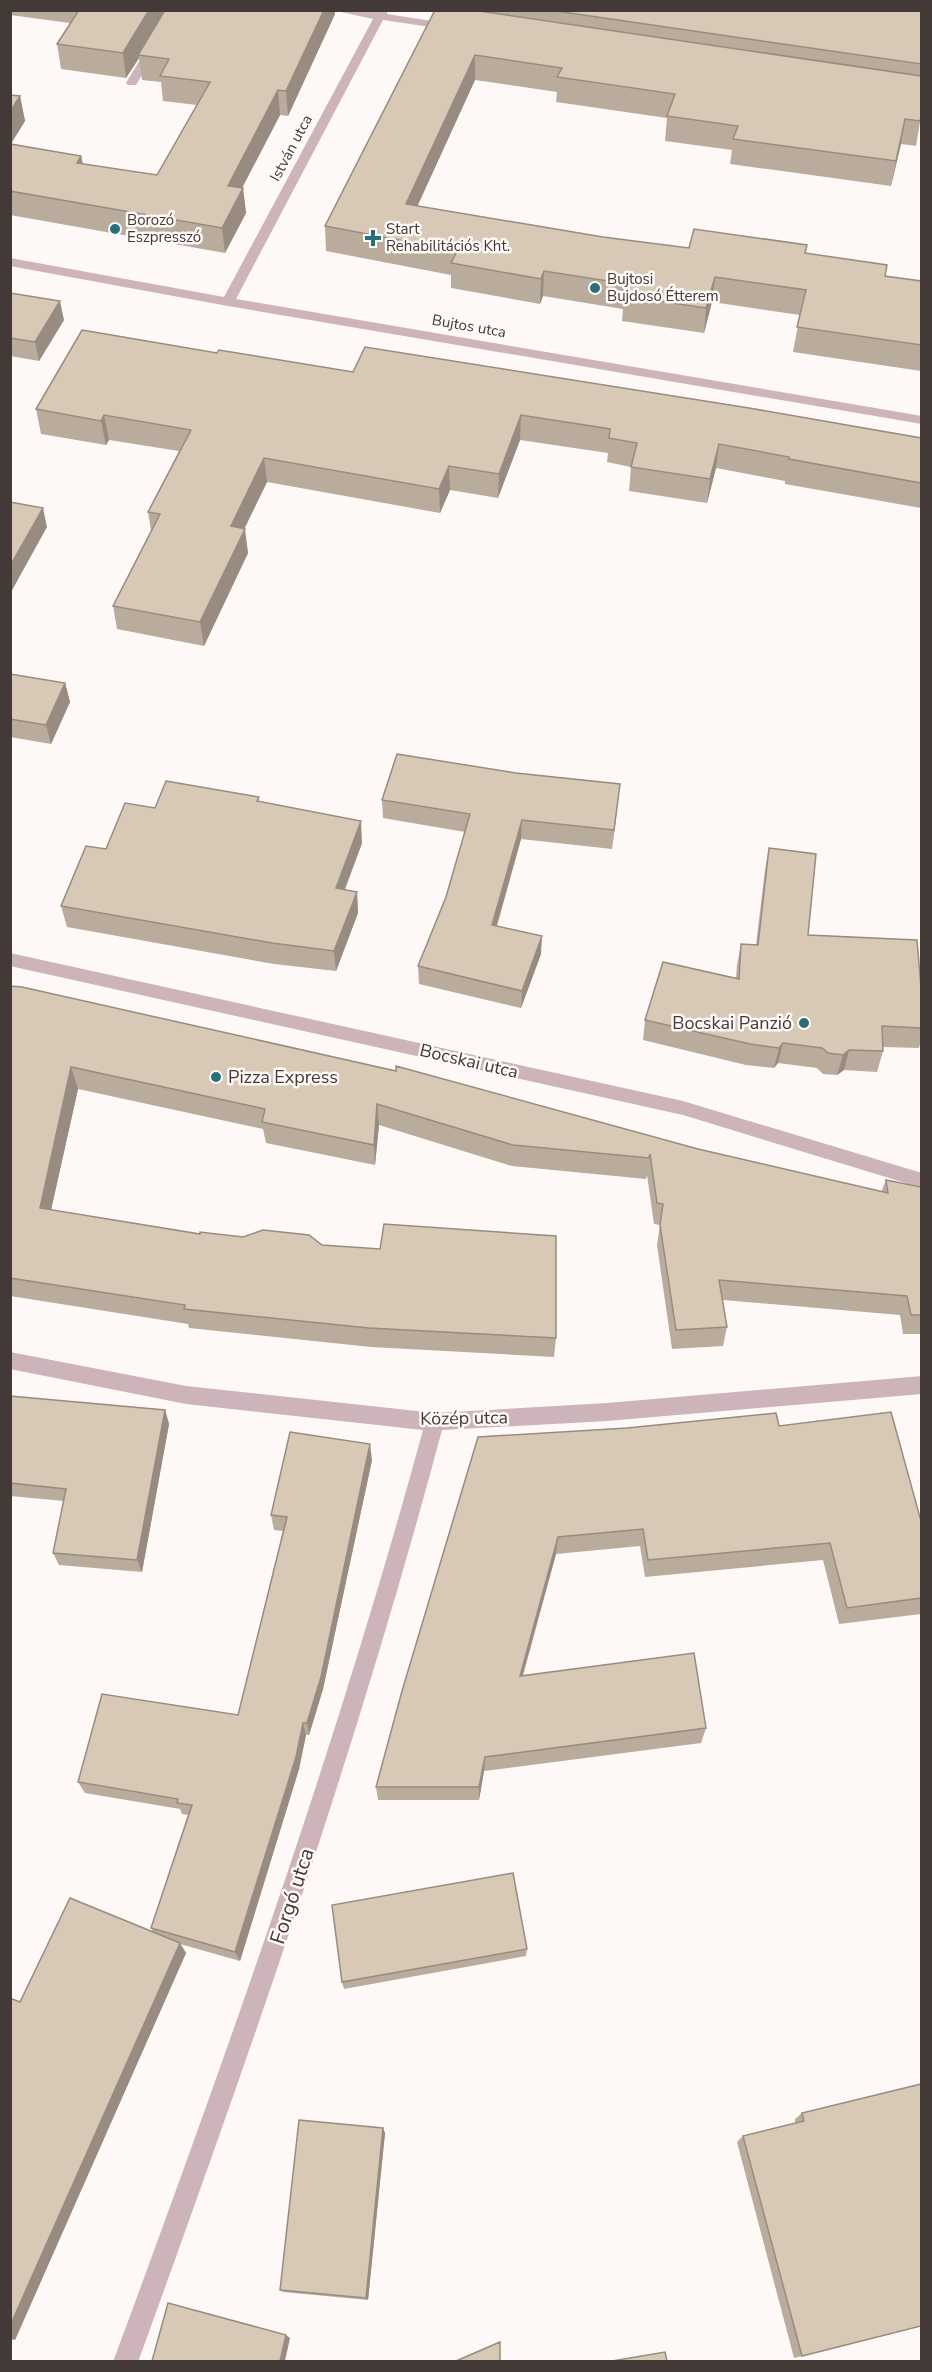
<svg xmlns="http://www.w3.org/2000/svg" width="932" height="2372" viewBox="0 0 932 2372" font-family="'Nunito Sans',sans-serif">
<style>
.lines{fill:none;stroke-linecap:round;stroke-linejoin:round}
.service{fill:#cdb3ba;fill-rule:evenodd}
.minor{fill:#cdb3ba;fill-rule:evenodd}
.tertiary{fill:#cdb3ba;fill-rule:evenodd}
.wall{fill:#baac9d}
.shaded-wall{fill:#978c7f}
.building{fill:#d8c8b6;stroke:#978c7f;stroke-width:1.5}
.poi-dot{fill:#277079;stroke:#fef8f7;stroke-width:2}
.labels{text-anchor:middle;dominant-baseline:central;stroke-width:5;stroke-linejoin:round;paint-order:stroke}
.far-street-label{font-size:15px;fill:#433936;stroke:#fef8f7}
.far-poi-label{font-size:15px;fill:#433936;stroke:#fef8f7;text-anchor:start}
.poi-label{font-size:18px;fill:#433936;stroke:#fef8f7;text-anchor:end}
.street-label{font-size:18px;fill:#433936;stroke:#fef8f7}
.near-street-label{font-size:21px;fill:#433936;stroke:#fef8f7}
</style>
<rect width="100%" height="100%" fill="#fef8f7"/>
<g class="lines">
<!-- service -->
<path class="service" d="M170,10h11l-45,75h-8l-2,-2z"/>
<!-- minor -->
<path class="minor" d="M332,10l44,2 12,-2 -1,4 64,10 6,3 -6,3 -68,-10 -147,279 686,117v8l-694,-118 -218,-40v-8l214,39 149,-278z
M10,1352l176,34 249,27 172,-10 315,-27v18l-315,27 -165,9c-84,316 -192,624 -304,932h-25c114,-308 224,-616 310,-932l-237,-26 -176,-35z"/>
<!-- tertiary -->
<path class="tertiary" d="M10,953l673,148 239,72v15l-239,-73 -673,-149z"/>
</g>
<!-- wall -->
<path class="wall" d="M10,10h325v4l-47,102 -8,-1 -38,73h1l3,25 -21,40 -215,-38v-120l10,1 5,25 -14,23 70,12 2,8 74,11 40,-70 -34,-4 -2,-19 -19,-2 -3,-22 -13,20 -65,-9 -4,-25 13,-21 -60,-8z
M435,10h486v106l-5,30 -15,-2 -10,42 -161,-22 2,-14 -67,-9 2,-23 -111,-16 1,-10 -82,-12 -58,126 186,31 86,11 117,5 79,23 36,5v90l-128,-19 7,-37 -88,-13 -8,31 -82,-12 1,-12 -80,-13 -3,8 -89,-16v-13l-125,-24 -1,-25z
M10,293l54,27 -25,41 -29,-5z
M217,353l136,19 568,66v70l-136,-24v-3l-69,-13 -9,35 -78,-12 2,-24 -24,-5 1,-9 -88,-13 -22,58 -48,-8 -10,23 -173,-31 -23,47 4,24 -44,93 -87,-17 -4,-23 38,-75 -3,-19 31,-61 -70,-11 -3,5 -65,-11 -5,-25z
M10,674l55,9 5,19 -19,42 -41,-7z
M259,797v4l103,42 -17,47 12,2 1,21 -22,58 -62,-7 -207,-37 -6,-21 45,-57 49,-41z
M382,800l236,2 -6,47 -91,-10 -24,87 44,28 -20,54 -102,-24 -1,-18 28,-69 19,-65 -82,-14z
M769,848l39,87 113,52v53l-2,8 -36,-1v4l-6,21 -33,-2 -7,5 -14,-1 -6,-6 -39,-5 -4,5 -28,-3 -103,-25 2,-20 91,-41 1,-14 4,-21 15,1 9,-75z
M10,986l871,206 5,-12 35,7v147h-18l-3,-19 -177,-15 4,27 -4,19 -51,3 -15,-104 3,-20 -6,-1 -7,-49 -1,4 -134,-13 -133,-41 -4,40 -109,-22 -3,-14 -185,-40 -27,121 149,24 122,11 234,93 -2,19 -183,-10 -182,-19 -1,-4 -178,-28z
M10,1396l155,14 4,14 -27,148 -83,-7 -6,-12 11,-52 -54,-5z
M779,1426l142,95v93l-82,10 -16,-64 -178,17 -5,-31 -84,8 -33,122 183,52 -5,15 -217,28 -5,29h-101l-2,-13 102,-350z
M372,1460l-49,229 -14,46h-3l-7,34 -59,192 -60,-17 6,9 -171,387 138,-408 -2,-4 37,-113 -6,-1 -2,-5 -95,-16 -7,-11 160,-67 45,-184 -9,-1 -3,-15z
M527,1949l-1,7 -182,33 -2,-7z
M802,2113l119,213 -127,32 -57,-216 6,-6 52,-13v-4z
M383,2128l2,5 -17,167 -85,-8 -3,-2z"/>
<!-- shaded-wall -->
<path class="shaded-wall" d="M149,10h18l-29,45 1,3 -13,20 -3,-25z
M324,10h11v4l-47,102 -2,-25z
M475,55v25l-68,149 -1,-25z
M278,90l2,25 -50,96 -2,-25z
M20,96l5,25 -15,24v-33z
M905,119l-4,25 -10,42 5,-25z
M81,156l5,25 -9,-18z
M243,188l3,25 -21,40 -3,-25z
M544,271l-1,25 -3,8 1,-25z
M715,277l-3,25 -8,31 2,-25z
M60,301l4,19 -25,41 -4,-19z
M104,415l5,25 -3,5 -5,-24z
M521,415l-1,25 -22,58 1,-24z
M719,444l-3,24 -9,35 3,-24z
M264,458l3,24 -33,68 -3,-24z
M449,466l1,24 -10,23 -1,-24z
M43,508l4,19 -37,67v-28z
M245,529l3,24 -44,93 -4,-24z
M65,683l5,19 -19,42 -5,-19z
M620,784l-2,18 -6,47 2,-19z
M522,820l-1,19 -29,103v-17z
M361,821l1,22 -25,66 -1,-21z
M357,892l1,21 -22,58 -2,-20z
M542,936l-1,18 -20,54 1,-17z
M783,1043l-5,20 -4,5 5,-20z
M849,1050l-5,20 -7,5 6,-20z
M71,1067l7,22 -31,139 -7,-20z
M377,1104l2,21 -4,40 -1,-20z
M165,1410l4,14 -27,148 -5,-12z
M370,1444l2,16 -49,229 -14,46 -2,-12z
M558,1537l-2,17 -38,137 2,-15z
M303,1723l3,12 -7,34 -59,192 -5,-9z
M485,1757l-1,14 -5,29v-13z
M180,1943l6,10 -171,387 -5,-1v-13z
M383,2128l2,5 -17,167 -2,-2z
M286,2335l4,3 -5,23h-5z"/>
<!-- building -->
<path class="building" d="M79,10h70l-26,43 -66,-9z
M165,10h159l-38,81 -8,-1 -50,96 15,2 -21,40 -212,-37v-47l71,12 -4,7 80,12 53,-93 -50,-6 9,-17 -31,-4z
M435,10h37l449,66v40l-1,5 -15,-2 -9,42 -163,-22 5,-13 -71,-10 8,-22 -118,-17 5,-9 -87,-13 -69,149 197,33 86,11 5,-19 113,16 -2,8 82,12 -2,11 36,5v64l-124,-18 9,-37 -91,-13 -9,31 -82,-12 4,-12 -84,-13 -3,8 -90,-16 6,-12 -132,-25z
M549,10h372v54z
M10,95l10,1 -10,16z
M10,293l50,8 -25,41 -25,-4z
M82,330l135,23 2,-3 134,22 12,-25 384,61 172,30v45l-132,-24v-2l-70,-13 -9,35 -79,-12 6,-24 -28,-5 1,-9 -89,-14 -22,59 -50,-8 -10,23 -175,-31 -33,68 14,3 -45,93 -87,-16 47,-92 -12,-2 43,-82 -87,-15 -3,6 -65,-12z
M10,502l33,6 -33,58z
M10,674l55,9 -19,42 -36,-6z
M397,754l119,19 104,11 -6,46 -92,-10 -30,105 50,11 -20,55 -104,-25 28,-69 24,-83 -88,-14z
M166,781l93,16 -2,4 104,20 -25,67 21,4 -23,59 -62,-8 -211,-37 25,-60 20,3 19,-46 30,5z
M769,848l47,6 -8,81 109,5 4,47v41l-39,-2 1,25 -34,-1 -6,5 -15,-2 -6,-5 -39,-5 -4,5 -29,-4 -105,-24 18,-58 76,17 2,-35 17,1z
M10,986l12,1 374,84v-5l302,83 190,44 -2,-13 35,7v128h-10l-4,-19 -188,-16 8,47 -51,3 -16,-105 3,-21 -6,-1 -7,-49 -1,4 -136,-13 -136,-41 -3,41 -112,-23 3,-13 -194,-42 -31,141 160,26v-2l43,5 20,-7 46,5 13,10 58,4 4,-25 172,12v102l-187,-10 -185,-19 1,-4 -175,-27z
M10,1396l155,14 -28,150 -84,-7 13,-64 -56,-6z
M891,1412l30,109v77l-74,10 -17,-65 -182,17 -5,-31 -85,8 -38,139 174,-23 12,75 -221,29 -6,30h-103l26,-96 76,-254 149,-9 149,-15 3,13z
M290,1432l80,12 -49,233 -14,46h-4l-7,34 -61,195 -84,-24 41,-123 -15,-2 1,-4 -100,-17 24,-88 136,21 49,-198 -16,-2z
M513,1873l14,76 -185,33 -10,-77z
M70,1898l110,45 -170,383v-328l10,4z
M921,2084v242l-119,30 -59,-220 61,-15 -2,-8z
M299,2120l84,8 -17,170 -86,-8z
M168,2303l118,32 -6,26h-128z
M500,2342v19h-44z
M665,2352l2,9h-55z"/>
<!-- markers -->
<g class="poi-dot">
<circle cx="115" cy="229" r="6"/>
<path d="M370 229h6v6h6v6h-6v6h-6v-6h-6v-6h6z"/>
<circle cx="595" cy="288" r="6"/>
<circle cx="804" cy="1023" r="6"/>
<circle cx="216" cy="1077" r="6"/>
</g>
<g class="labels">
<!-- far-street labels -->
<g class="far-street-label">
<text transform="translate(291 148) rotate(-62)">István utca</text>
<text transform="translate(469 326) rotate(10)">Bujtos utca</text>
</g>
<!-- far-poi labels -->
<g class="far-poi-label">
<text x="127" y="220">Borozó<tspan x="127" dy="17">Eszpresszó</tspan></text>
<text x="386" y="229">Start<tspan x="386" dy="17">Rehabilitációs Kht.</tspan></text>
<text x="607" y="279">Bujtosi<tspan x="607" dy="17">Bujdosó Étterem</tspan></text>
</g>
<!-- poi labels -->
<g class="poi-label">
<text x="792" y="1023">Bocskai Panzió</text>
<text x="228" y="1077" text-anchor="start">Pizza Express</text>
</g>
<!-- street labels -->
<g class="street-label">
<text transform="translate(469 1061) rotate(13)">Bocskai utca</text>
<text transform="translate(464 1418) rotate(-1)">Közép utca</text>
</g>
<!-- near-street labels -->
<g class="near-street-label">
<text transform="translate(292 1896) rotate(-72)">Forgó utca</text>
</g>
</g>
<!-- border -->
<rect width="932" height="2372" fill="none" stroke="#433936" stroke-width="24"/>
</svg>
